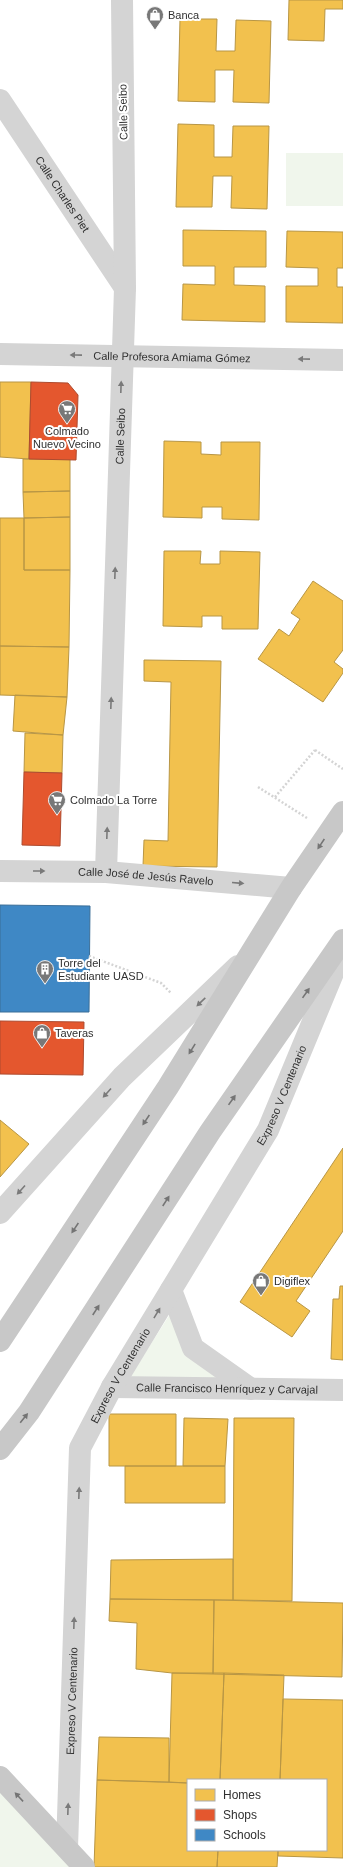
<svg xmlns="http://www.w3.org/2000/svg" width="343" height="1867" viewBox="0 0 343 1867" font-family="Arial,sans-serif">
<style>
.green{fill:#f0f6ec}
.homes{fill:#f2c14e;stroke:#b89645}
.shops{fill:#e4572e;stroke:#ae4b2f}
.schools{fill:#3f88c5;stroke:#3a6e98}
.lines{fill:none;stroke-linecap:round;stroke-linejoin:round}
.path{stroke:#d4d4d4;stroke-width:2.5;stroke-dasharray:2 2;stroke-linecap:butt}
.minor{stroke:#d4d4d4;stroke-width:22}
.major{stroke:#c8c8c8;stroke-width:22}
.path-bridge{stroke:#d4d4d4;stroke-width:2.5;stroke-dasharray:2 2;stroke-linecap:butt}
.oneway{fill:#7a7a7a}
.oneway2{fill:#747474}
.labels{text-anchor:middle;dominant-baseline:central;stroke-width:4;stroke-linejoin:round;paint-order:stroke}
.poi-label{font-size:11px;fill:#303030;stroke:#fff;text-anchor:start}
.street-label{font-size:11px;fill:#303030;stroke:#fff}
</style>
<rect width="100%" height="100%" fill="#fff"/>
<!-- green -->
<path class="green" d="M286,153h57v53h-57z
M170,1314l56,66 -96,-3z
M0,1783l75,84h-75z"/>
<!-- homes -->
<path class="homes" d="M289,0h54v9h-18l-1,32 -36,-1z
M180,19h37l-1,32h19l1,-31 35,1 -2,82 -36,-1 1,-32h-19v32l-37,-1z
M178,124l36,1v32h18l1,-31h36l-2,83 -36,-1 1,-32h-19l-1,31h-36z
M183,230l83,1v36h-32v18l31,1v36l-83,-2 1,-36 32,1v-19h-32z
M287,231l56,1v36h-6v19h6v36l-57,-1v-36h32v-18l-32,-1z
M0,382h31l-2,77 -29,-2z
M164,441l37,1v12l20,1v-13h39l-1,78 -37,-1v-12h-20v11l-39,-1z
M23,459h47v32l-47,1z
M70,491v26l-46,1 -1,-26z
M70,517v53h-46v-52z
M0,518h24v52h46l-1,77 -69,-1z
M164,551h37l-1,13h20v-13l40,1 -2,77h-36v-13h-20v11l-39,-1z
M313,581l30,20v49l-9,12 9,7v4l-20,29 -65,-43 21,-30 10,7 11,-17 -9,-6z
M0,646l69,1 -2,50 -67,-2z
M144,660l77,1 -4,206 -74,-1 1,-26 24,1 3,-159 -27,-1z
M15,695l52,2 -4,38 -50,-4z
M25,733l38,2 -1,38 -38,-1z
M0,1120l29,24 -29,33z
M343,1148v83l-47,70 14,10 -18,26 -52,-35z
M340,1286h3v74l-12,-1 2,-60h6z
M109,1414h67v52h-67z
M184,1418l44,1 -3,47h-42z
M234,1418h60l-2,183 -59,-1z
M125,1466h100v37h-100z
M233,1559v41l-123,-1 1,-39z
M110,1599l104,1 -1,74 -41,-1 -36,-4 1,-46 -28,-2z
M214,1600l129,3 -1,74 -129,-3z
M172,1673h52l-4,107h-32v3l-19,-1z
M224,1673l60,2 -4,105h-60z
M283,1699l60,1v158l-65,-2v-6h48v-70h-46z
M99,1737l70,1v44l-72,-2z
M97,1780l91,3v67h30l-1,17h-123z
M218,1850h60l-1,17h-60z"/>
<!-- shops -->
<path class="shops" d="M31,382l37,1 10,12 -2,65 -47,-1z
M24,772l38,1 -2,73 -38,-1z
M0,1021l84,1 -1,53 -83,-1z"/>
<!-- schools -->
<path class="schools" d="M0,905l90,1 -1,106h-89z"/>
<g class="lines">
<!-- path -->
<path class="path" d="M258,787l49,31
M275,797l40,-47
M89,956l72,27 10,10"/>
<!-- minor -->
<g class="minor">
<path id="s1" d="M0,100l125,188"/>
<path id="s2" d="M0,354l343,6"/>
<path id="s3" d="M0,871l106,1 185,16"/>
<path id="s4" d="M106,872l19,-584 -3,-288"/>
<path d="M0,1213l122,-136 116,-111"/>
<path d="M171,1290l22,58 58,41"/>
<path id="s5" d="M112,1387l231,3"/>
<path id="s6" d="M67,1848l13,-400 32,-61 156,-257 75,-181"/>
</g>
<!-- major -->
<path class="major" d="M0,1341l168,-254 123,-199 52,-76
M0,1449l29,-37 181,-280 133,-192
M0,1777l84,90"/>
<!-- path-bridge -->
<path class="path-bridge" d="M315,750l28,19"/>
</g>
<!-- one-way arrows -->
<defs><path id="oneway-solid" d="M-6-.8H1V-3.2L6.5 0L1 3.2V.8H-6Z"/></defs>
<g class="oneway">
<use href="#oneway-solid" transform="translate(76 355) rotate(-179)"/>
<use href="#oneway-solid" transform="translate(304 359) rotate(-179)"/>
<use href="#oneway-solid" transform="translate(121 387) rotate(-88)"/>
<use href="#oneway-solid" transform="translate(115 573) rotate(-88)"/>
<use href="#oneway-solid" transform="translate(111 703) rotate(-88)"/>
<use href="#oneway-solid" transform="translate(107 833) rotate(-88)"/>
<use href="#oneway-solid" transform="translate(39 871)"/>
<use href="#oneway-solid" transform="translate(238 883) rotate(5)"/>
<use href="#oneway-solid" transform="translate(201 1002) rotate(136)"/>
<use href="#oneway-solid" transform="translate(107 1093) rotate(132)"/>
<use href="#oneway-solid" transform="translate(21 1190) rotate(132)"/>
<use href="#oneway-solid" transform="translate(157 1313) rotate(-59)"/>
<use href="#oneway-solid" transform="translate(79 1493) rotate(-88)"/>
<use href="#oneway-solid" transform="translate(74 1623) rotate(-88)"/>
<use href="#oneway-solid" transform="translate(68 1809) rotate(-88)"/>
</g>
<g class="oneway2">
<use href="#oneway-solid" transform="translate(321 844) rotate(124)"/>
<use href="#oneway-solid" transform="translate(306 993) rotate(-55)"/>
<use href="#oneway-solid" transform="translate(192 1049) rotate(122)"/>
<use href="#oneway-solid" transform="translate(232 1100) rotate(-55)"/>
<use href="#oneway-solid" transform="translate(146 1120) rotate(124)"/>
<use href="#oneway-solid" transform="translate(166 1201) rotate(-57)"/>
<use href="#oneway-solid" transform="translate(75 1228) rotate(124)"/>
<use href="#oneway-solid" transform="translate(96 1310) rotate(-57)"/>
<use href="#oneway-solid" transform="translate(24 1418) rotate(-51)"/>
<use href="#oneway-solid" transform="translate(19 1797) rotate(-133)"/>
</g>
<!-- icons -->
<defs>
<g id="shop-pin" transform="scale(0.9)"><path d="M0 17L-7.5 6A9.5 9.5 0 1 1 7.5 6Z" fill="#787878" stroke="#fff"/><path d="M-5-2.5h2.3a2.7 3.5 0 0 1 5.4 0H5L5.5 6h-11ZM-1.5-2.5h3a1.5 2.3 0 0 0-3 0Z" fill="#fff"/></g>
<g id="supermarket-pin" transform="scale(0.9)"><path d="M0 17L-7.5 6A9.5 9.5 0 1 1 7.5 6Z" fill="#787878" stroke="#fff"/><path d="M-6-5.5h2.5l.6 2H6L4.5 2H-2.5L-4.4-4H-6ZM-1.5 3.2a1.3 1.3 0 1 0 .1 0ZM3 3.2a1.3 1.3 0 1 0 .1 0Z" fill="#fff"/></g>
<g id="building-pin" transform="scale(0.9)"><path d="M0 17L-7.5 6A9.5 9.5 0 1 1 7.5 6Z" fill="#787878" stroke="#fff"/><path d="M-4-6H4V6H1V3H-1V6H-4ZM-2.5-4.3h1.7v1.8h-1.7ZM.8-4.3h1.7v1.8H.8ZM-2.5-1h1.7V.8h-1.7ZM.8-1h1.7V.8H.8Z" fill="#fff"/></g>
</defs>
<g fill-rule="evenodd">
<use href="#shop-pin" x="155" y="15"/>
<use href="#supermarket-pin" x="67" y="409"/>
<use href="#supermarket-pin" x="57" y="800"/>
<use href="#building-pin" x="45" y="969"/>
<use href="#shop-pin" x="42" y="1033"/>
<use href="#shop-pin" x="261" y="1281"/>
</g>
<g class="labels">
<!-- poi labels -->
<g class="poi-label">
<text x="168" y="15">Banca</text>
<text x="67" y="431" text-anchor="middle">Colmado<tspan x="67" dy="13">Nuevo Vecino</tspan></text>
<text x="70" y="800">Colmado La Torre</text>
<text x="58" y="963">Torre del<tspan x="58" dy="13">Estudiante UASD</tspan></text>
<text x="55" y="1033">Taveras</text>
<text x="274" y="1281">Digiflex</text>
</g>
<!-- street labels -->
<g class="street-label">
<text transform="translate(123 112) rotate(-91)">Calle Seibo</text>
<text stroke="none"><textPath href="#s1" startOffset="113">Calle Charles Piet</textPath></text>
<text stroke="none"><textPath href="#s2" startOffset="172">Calle Profesora Amiama Gómez</textPath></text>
<text stroke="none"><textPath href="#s4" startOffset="436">Calle Seibo</textPath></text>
<text stroke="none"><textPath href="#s3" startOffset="146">Calle José de Jesús Ravelo</textPath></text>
<text stroke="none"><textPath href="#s6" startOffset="807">Expreso V Centenario</textPath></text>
<text stroke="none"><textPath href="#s6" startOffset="483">Expreso V Centenario</textPath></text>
<text stroke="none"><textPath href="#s5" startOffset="115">Calle Francisco Henríquez y Carvajal</textPath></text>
<text stroke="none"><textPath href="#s6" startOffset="147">Expreso V Centenario</textPath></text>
</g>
</g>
<!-- legend -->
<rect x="187" y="1779" width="140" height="72" fill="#ffffff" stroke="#acacac"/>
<rect x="195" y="1789" width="20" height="12" fill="#f2c14e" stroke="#acacac"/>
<text x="223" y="1799" font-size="12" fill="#303030">Homes</text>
<rect x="195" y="1809" width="20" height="12" fill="#e4572e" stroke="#acacac"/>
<text x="223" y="1819" font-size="12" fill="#303030">Shops</text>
<rect x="195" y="1829" width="20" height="12" fill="#3f88c5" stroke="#acacac"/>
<text x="223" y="1839" font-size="12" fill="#303030">Schools</text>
</svg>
